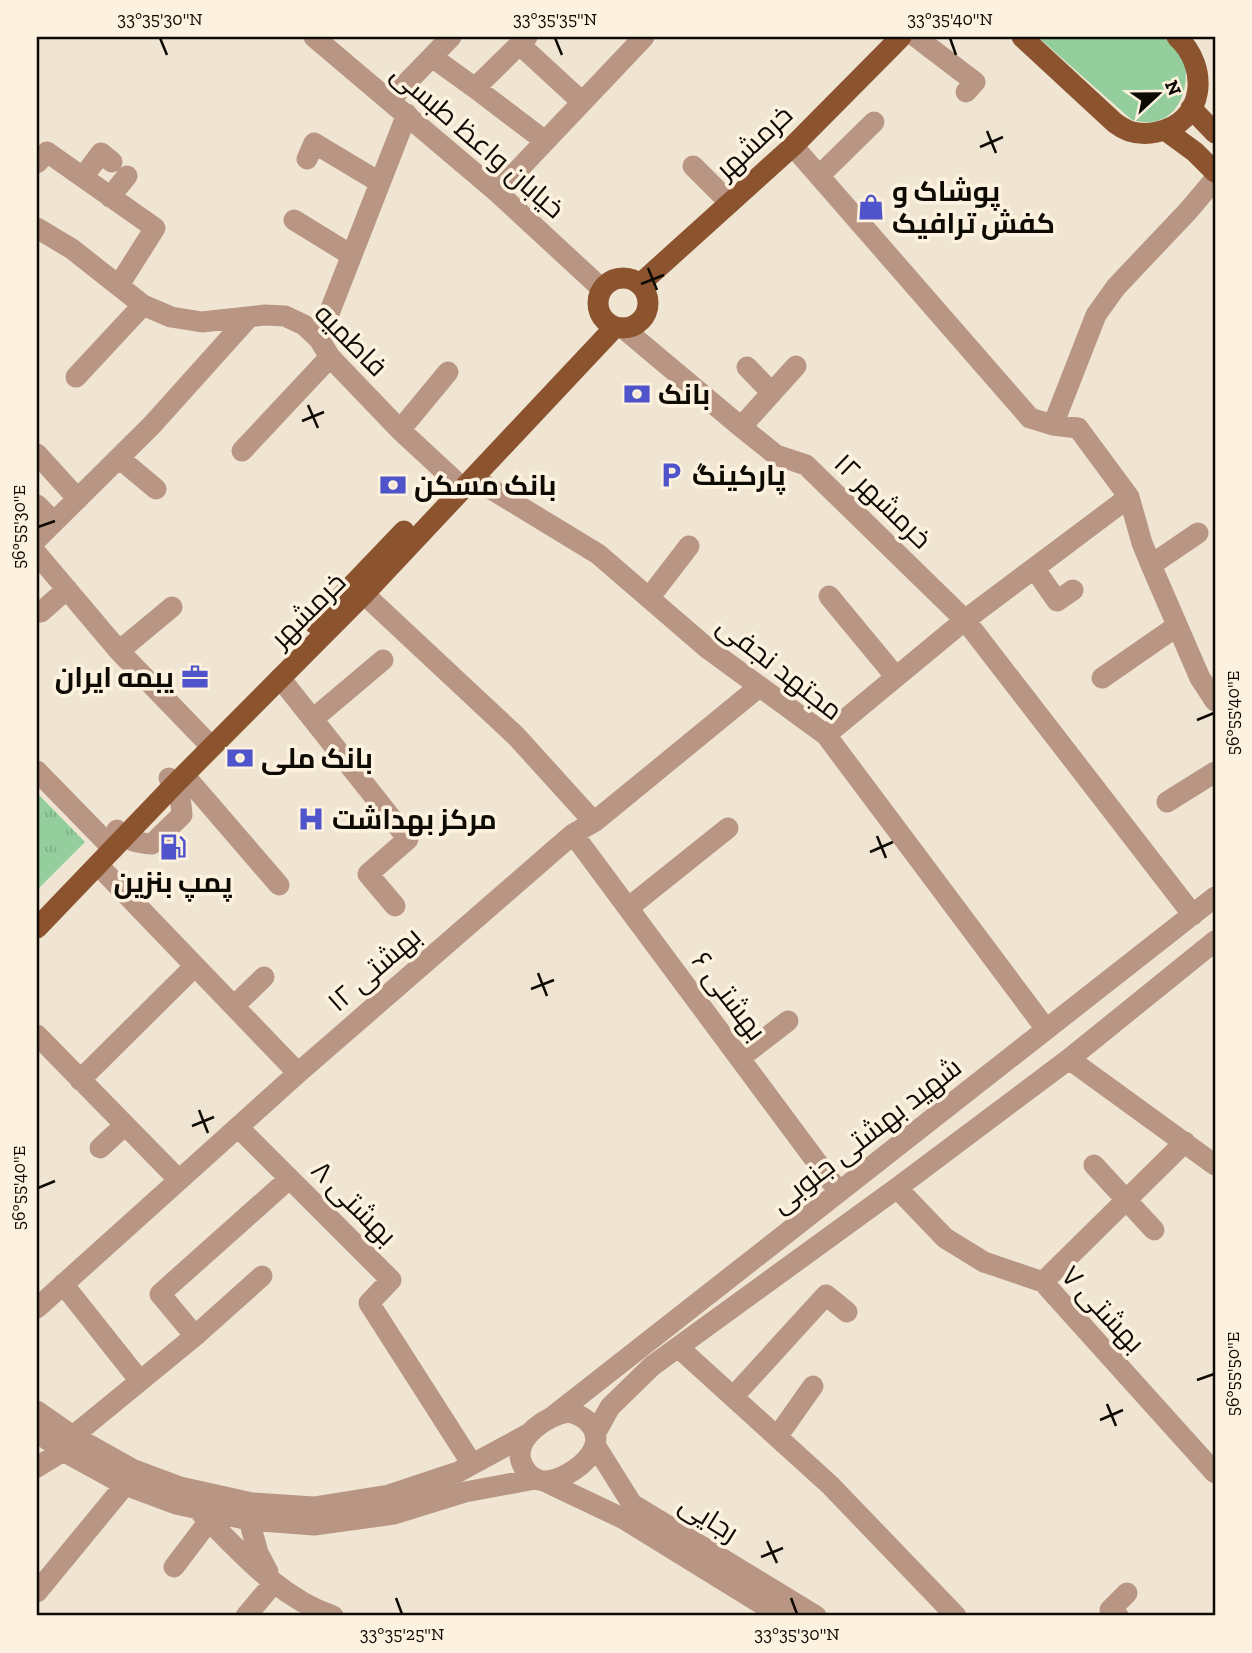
<svg xmlns="http://www.w3.org/2000/svg" width="1252" height="1653" viewBox="0 0 1252 1653" font-family="'Zilla Slab',Cairo,serif">
<style>
.grass{fill:#94ce9c}
.park{fill:url(#park-tufts)}
.lines{fill:none;stroke-linecap:round;stroke-linejoin:round}
.minor{stroke:#b89683;stroke-width:21}
.major{stroke:#8c532f;stroke-width:21}
.ticks{fill:none;stroke:#0e0b05;stroke-width:2.5}
.labels{text-anchor:middle;dominant-baseline:central;stroke-width:7;stroke-linejoin:round;paint-order:stroke}
.street-label{font-size:28px;fill:#0e0b05;stroke:#fdf2df}
.poi-label{font-size:28px;font-weight:bold;fill:#0e0b05;stroke:#fdf2df;text-anchor:start}
.neatline{fill:none;stroke:#0e0b05;stroke-width:2.5}
.ticks-label{font-size:18px;text-anchor:middle;fill:#0e0b05}
</style>
<defs>
<pattern id="park-tufts" width="24" height="20" patternUnits="userSpaceOnUse" patternTransform="scale(1.75)"><rect width="24" height="20" fill="#94ce9c"/><path d="M3 7l-1-3M5 7V3M7 7l1-3M15 17l-1-3M17 17v-4M19 17l1-3" fill="none" stroke="#7eb085"/></pattern>
</defs>
<rect width="100%" height="100%" fill="#efe5d2"/>
<!-- grass -->
<path class="grass" d="M1038,37h125c5,4 13,9 17,15 6,9 7,23 5,33 -5,28 -24,43 -53,35z"/>
<!-- park -->
<path class="park" d="M37,793l48,49 -48,48z"/>
<g class="lines">
<!-- minor -->
<path class="minor" d="M314,37l183,155 105,97
M916,37l59,45 -9,10
M519,44l63,58
M432,57l43,31 70,53
M475,88l52,-51
M390,100l61,-63
M793,146l237,272 23,7 25,3 51,69 13,46 9,22 49,113 15,23
M307,159l7,-16 65,39
M37,163l10,-11 108,76 -36,57
M693,166l37,37
M819,176l55,-54
M83,177l18,-24 11,9
M497,192l147,-155
M110,197l17,-21
M294,220l57,35
M37,228l35,21 71,56 28,12 31,5 63,-7 20,1 19,9 15,14 11,18 70,73 54,50
M623,328l118,99 35,28 30,10 159,155 228,295
M319,339l88,-225
M747,367l25,26
M76,377l67,-72
M1053,425l43,-110 20,-28 72,-76 27,-32
M741,427l55,-61
M400,430l48,-58
M242,451l88,-94
M37,454l41,45
M119,458l37,31
M473,478l125,76 109,94 119,87 220,294
M37,505l17,17
M37,539l115,-114 97,-108
M37,554l82,97 85,88
M1151,565l47,-32
M1034,568l23,33 16,-11
M364,594l152,142 78,86
M829,596l67,81
M649,598l40,-52
M41,612l26,-23
M119,651l53,-44
M280,678l128,161 -40,35 27,32
M1102,678l75,-52
M313,719l70,-59
M826,735l139,-115 164,-123
M37,771l76,78
M185,776l94,109
M1167,802l48,-30
M117,830c10,11 21,13 35,14l30,-29c-1,-15 -3,-27 -13,-37
M573,834l266,358
M98,865l200,208
M628,908l100,-80
M234,1006l30,-29
M37,1035l142,145
M740,1058l48,-37
M1069,1059l146,106
M80,1080l115,-114
M238,1127l153,153 -22,23 103,161
M100,1148l25,-23
M1094,1165l60,65
M897,1188l48,50 39,24 59,20 172,191
M1043,1282l142,-140
M63,1284l77,97
M37,1308l261,-235 275,-239 21,-12 165,-135
M195,1336l-35,-42 129,-115
M678,1347l152,138 126,131
M733,1397l93,-102 21,17
M37,1411l36,25 59,33 48,18 72,16 62,4 75,-12 69,-23 72,-39
M568,1412c21,4 37,23 22,43 -9,13 -35,30 -51,25 -9,-3 -15,-10 -18,-19 -7,-24 27,-46 47,-49z
M552,1417l663,-520
M37,1432l26,19 62,34 51,19 73,16 65,5 80,-11 71,-22 70,-13
M595,1434l15,-27 42,-41 245,-178 172,-129 146,-118
M73,1436l122,-100 67,-60
M777,1437l36,-51
M595,1445l37,59 184,112
M37,1467l26,-16
M544,1481l80,38 157,97
M197,1509c41,40 80,88 136,107
M249,1520l9,33 10,19
M174,1567l35,-46
M37,1592l88,-107
M246,1616l27,-32
M1118,1616l-8,-6 17,-17"/>
<!-- major -->
<path class="major" d="M1022,37l93,86c4,3 9,6 14,8 9,3 19,3 28,1 48,-9 53,-65 20,-95
M1191,108l24,25
M1165,130l30,22 20,20
M598 303a25 25 0 1 1 50 0a25 25 0 1 1-50 0Z
M640,284l153,-138 108,-109
M315,624l89,-93
M37,928l138,-144 189,-190 251,-267"/>
</g>
<!-- ticks -->
<path class="ticks" d="M160,38l7,17M555,38l7,17M950,38l6,17M987,131l9,22M980,147l23,-10M648,268l9,22M641,284l23,-9M308,405l10,23M302,421l22,-9M38,527l17,-6M1197,720l17,-7M877,836l9,22M870,852l23,-10M538,973l9,23M531,989l23,-9M199,1110l9,23M192,1126l22,-9M38,1188l17,-7M1197,1380l17,-6M1107,1404l9,22M1100,1420l23,-10M767,1541l10,22M761,1557l22,-9M396,1598l6,16M791,1598l6,16"/>
<!-- icons -->
<defs>
<g id="shop-bare" transform="scale(2.1)"><path d="M-5-2.5h2.3a2.7 3.5 0 0 1 5.4 0H5L5.5 6h-11ZM-1.5-2.5h3a1.5 2.3 0 0 0-3 0Z" fill="#5054ca" stroke="#fdf2df" stroke-width="2.5" paint-order="stroke"/></g>
<g id="bank-bare" transform="scale(2.1)"><path d="M-6-4H6V4H-6ZM0-2.3a2.3 2.3 0 1 0 0 4.6a2.3 2.3 0 1 0 0-4.6Z" fill="#5054ca" stroke="#fdf2df" stroke-width="2.5" paint-order="stroke"/></g>
<g id="parking-bare" transform="scale(2.1)"><path d="M-3.5-5.5H1a3.5 3.5 0 0 1 0 7H-1V5.5H-3.5ZM-1-3.4V-.6H.8a1.4 1.4 0 0 0 0-2.8Z" fill="#5054ca" stroke="#fdf2df" stroke-width="2.5" paint-order="stroke"/></g>
<g id="office-bare" transform="scale(2.1)"><path d="M-6-3h4V-5.5h4V-3h4V5H-6ZM-1-4.5V-3h2v-1.5ZM-6 0V1H6V0Z" fill="#5054ca" stroke="#fdf2df" stroke-width="2.5" paint-order="stroke"/></g>
<g id="hospital-bare" transform="scale(2.1)"><path d="M-5-5h3v3.5h4V-5h3V5h-3V1.5h-4V5h-3Z" fill="#5054ca" stroke="#fdf2df" stroke-width="2.5" paint-order="stroke"/></g>
<g id="fuel-bare" transform="scale(2.1)"><path d="M-5.5-6h7V0h2V4h1.3V-2.5L3-4.5l.8-.8L6-3V5H2.5V1h-1V6h-7ZM-4.2-4.7v3.2H.2V-4.7Z" fill="#5054ca" stroke="#fdf2df" stroke-width="2.5" paint-order="stroke"/></g>
</defs>
<g fill-rule="evenodd">
<use href="#shop-bare" x="871" y="207"/>
<use href="#bank-bare" x="637" y="394"/>
<use href="#parking-bare" x="671" y="475"/>
<use href="#bank-bare" x="393" y="485"/>
<use href="#office-bare" x="195" y="677"/>
<use href="#bank-bare" x="240" y="758"/>
<use href="#hospital-bare" x="311" y="819"/>
<use href="#fuel-bare" x="173" y="847"/>
</g>
<g class="labels">
<!-- street labels -->
<g class="street-label">
<text transform="translate(478 141) rotate(41)">خیابان واعظ طبسی</text>
<text transform="translate(754 142) rotate(-43)">خرمشهر</text>
<text transform="translate(351 340) rotate(45)">فاطمیه</text>
<text transform="translate(883 501) rotate(44)">خرمشهر ۱۲</text>
<text transform="translate(308 610) rotate(-45)">خرمشهر</text>
<text transform="translate(780 668) rotate(38)">مجتهد نجفی</text>
<text transform="translate(374 969) rotate(-41)">بهشتی ۱۲</text>
<text transform="translate(729 996) rotate(53)">بهشتی ۶</text>
<text transform="translate(866 1135) rotate(-38)">شهید بهشتی جنوبی</text>
<text transform="translate(354 1203) rotate(45)">بهشتی ۸</text>
<text transform="translate(1103 1309) rotate(47)">بهشتی ۷</text>
<text transform="translate(709 1518) rotate(32)">رجایی</text>
</g>
<!-- poi labels -->
<g class="poi-label">
<text x="892" y="191">پوشاک و<tspan x="892" dy="32">کفش ترافیک</tspan></text>
<text x="658" y="394">بانک</text>
<text x="692" y="475">پارکینگ</text>
<text x="414" y="485">بانک مسکن</text>
<text x="174" y="677" text-anchor="end">یبمه ایران</text>
<text x="261" y="758">بانک ملی</text>
<text x="332" y="819">مرکز بهداشت</text>
<text x="173" y="882" text-anchor="middle">پمپ بنزین</text>
</g>
</g>
<!-- border -->
<rect width="1252" height="1653" fill="none" stroke="#fdf2df" stroke-width="77"/>
<!-- north arrow -->
<g transform="translate(1158 94) rotate(68)" stroke="#fdf2df" stroke-width="5" paint-order="stroke">
<path d="M0-5L12 26L0 18L-12 26Z" fill="#0e0b05"/>
<text y="-10" font-size="19" font-weight="bold" text-anchor="middle" fill="#0e0b05">N</text>
</g>
<rect x="38" y="38" width="1176" height="1576" class="neatline"/>
<g class="ticks-label">
<text x="160" y="25">33°35'30"N</text>
<text x="555" y="25">33°35'35"N</text>
<text x="950" y="25">33°35'40"N</text>
<text transform="translate(19 527) rotate(-90)" y="6">56°55'30"E</text>
<text transform="translate(1233 713) rotate(-90)" y="6">56°55'40"E</text>
<text transform="translate(19 1188) rotate(-90)" y="6">56°55'40"E</text>
<text transform="translate(1233 1374) rotate(-90)" y="6">56°55'50"E</text>
<text x="402" y="1640">33°35'25"N</text>
<text x="797" y="1640">33°35'30"N</text>
</g>
</svg>
